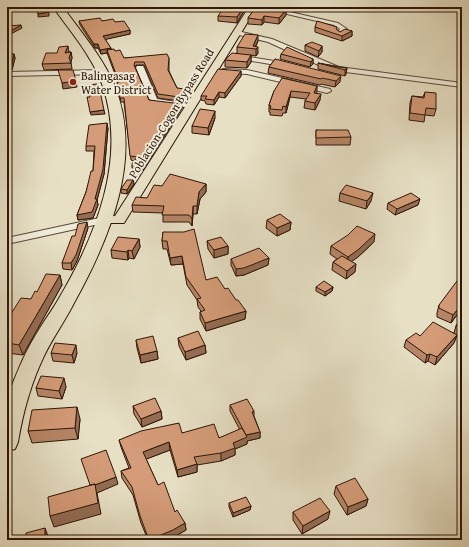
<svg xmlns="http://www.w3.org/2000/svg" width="469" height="547" viewBox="0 0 469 547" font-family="'Gentium Book Plus',serif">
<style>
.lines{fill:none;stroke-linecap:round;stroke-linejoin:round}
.minor-casing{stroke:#5c4836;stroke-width:2}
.major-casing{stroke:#2e1607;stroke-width:2}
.highway-casing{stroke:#2e1607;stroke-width:2}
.minor{fill:#efebd9;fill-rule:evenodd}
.major{fill:#e7e0c5;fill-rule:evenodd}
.highway{fill:#e7e0c5;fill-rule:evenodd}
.wall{fill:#b68667;stroke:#2e1607}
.shaded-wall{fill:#946d54;stroke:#2e1607}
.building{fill:#d49c78;stroke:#2e1607}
.poi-dot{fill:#8f2418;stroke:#efebd9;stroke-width:1.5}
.labels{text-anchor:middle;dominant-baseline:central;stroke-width:4;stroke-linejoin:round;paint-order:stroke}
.far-poi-label{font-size:12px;fill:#2e1607;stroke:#efebd9;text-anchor:start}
.far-street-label{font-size:12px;fill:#2e1607;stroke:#efebd9}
</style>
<rect width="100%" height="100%" fill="#e7e0c5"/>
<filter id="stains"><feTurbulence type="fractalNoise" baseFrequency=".005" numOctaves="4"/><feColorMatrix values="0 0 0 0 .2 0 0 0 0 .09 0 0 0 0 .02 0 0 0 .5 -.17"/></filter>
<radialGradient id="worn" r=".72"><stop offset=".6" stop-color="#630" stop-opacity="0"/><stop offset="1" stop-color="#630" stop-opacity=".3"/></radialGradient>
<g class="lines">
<!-- minor casing -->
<g class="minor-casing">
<path id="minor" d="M257,7h11l70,16 9,6 -7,7 -3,-2 3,-5 -6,-4z
M237,31l35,8 67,28 123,16v4l-124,-16 -13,-3 -57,-26 -33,-8v-2z
M237,55l50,8 4,2 -4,2 -52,-9 -2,-1z
M137,66h6l1,2 13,31 33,5h3v4l-42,-5 -15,-35z
M223,69l24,1 83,19 1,2 -4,2 -80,-19 -21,-1 -4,-2z
M102,70l4,2 -1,2 -98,2v-4z
M104,217l5,3 -1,2 -101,22v-6z"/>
</g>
<!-- major casing -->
<g class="major-casing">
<path id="major" d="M249,7h8l-133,216h-25l-1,-3 1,-3 16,-1z"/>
</g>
<!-- highway casing -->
<g class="highway-casing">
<path id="highway" d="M53,7h10c17,24 38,48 50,75 32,73 -3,156 -39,221 -9,18 -21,34 -30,53 -13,27 -21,56 -26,86l-3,7 -8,2v-51c8,-25 19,-50 33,-72 6,-10 13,-19 18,-28 38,-64 70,-142 44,-216 -10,-28 -32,-53 -49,-77z"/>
</g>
<!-- minor -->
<use href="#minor" class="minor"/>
<!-- major -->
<use href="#major" class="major"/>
<!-- highway -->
<use href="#highway" class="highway"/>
</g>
<!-- wall -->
<path class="wall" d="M256,7h48l-8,5 -10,-2v5l-7,9 -15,-2 -2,3 -14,-1v-6z
M244,11l-7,12 -19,-2v-5z
M79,21h23l13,1 15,8v4l-25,5 6,10 4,2 9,7h45v13l8,17 15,6 -6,8 -28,-4 -14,-33h-8l-1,2 14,33 33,8 -39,62 -11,-2v-4l2,-3 -3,-1 -7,-58h-3l-3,-16v-4l-11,-29 -6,1 -3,-6h-3l-15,-23z
M315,27l22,3 3,2 12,-1v5l-10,5 -27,-9z
M258,41l-2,5 2,7 -2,3 -5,-1v7l-4,6 -22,-1v-7l12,-7v-6z
M305,45l17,1v6l-4,5 -13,-6z
M69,52h2l1,6 -1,4 1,7 -28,1 -2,-6z
M7,54h7l1,4 -3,12h-5z
M281,54l32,5v5l-3,3 -30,-8z
M275,59l65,23 -5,5 -14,-3 -1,1 -52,-12 1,-6z
M318,63l29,5 -1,6 -1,2 -27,-7z
M241,71v5l-16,22 -6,-1 -5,8 -8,-1 -1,-3 -4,-1v-4z
M317,86l-1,7 4,7 -5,10 -11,-2 1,-7 1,-2 -16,-2 -4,16h-3l-1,3 -12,-1v-3h-1v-7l5,-14z
M425,92l11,17 -2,7 -9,-1 -1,7 -15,-2 1,-17 2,-7 11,1z
M215,118l-6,17 -17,-2v-7z
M108,128l-4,46 -7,26 1,5 -5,13 -15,2 -1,-5 9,-23 7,-21 1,-20h-8v-5z
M316,130l35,7 -1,8h-34z
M133,180l1,4 -7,10 -6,-1v-4z
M206,184v8l-6,7 -3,15h-4l-1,12 -3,-4h-26v-9l-30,-1 -1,-7 15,-7 15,-12z
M340,193l31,8 -5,8 -27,-8z
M388,203l30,2 -23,10 -8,-6z
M267,220l24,2 -1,8 -13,6 -11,-8z
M88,228l-11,33 -5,9 -9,-1 -1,-6 13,-27z
M163,232l43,48 19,9 11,11 10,11 -1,8 -39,12 -6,-12v-7l1,-1 -3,-4 -1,-7 -10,-15 -4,-21 -12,1 -4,-16h-4l-1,-8z
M139,239l1,8 -6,12 -5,-1 -1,2 -16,-2 -1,-8z
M207,241l21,5v8l-14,4 -6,-9z
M374,242l-16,15 -7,4 4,11 -9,7 -14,-9 1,-8 4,-3 -7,-5 1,-8z
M269,258l-1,7 -24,10 -8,1 -5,-11v-6z
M60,275l2,10 -39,70 -16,-2v-33l24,-21 6,-7z
M316,287h17l-1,4 -7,5 -9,-5z
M439,305l23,3 -11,15 -14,-6v-4z
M462,316v22l-5,-3 -3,8 -19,22 -7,-4 -3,2 -21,-16 2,-7 14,-4 34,-3 2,-7z
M178,338l27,7 1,8 -20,7 -7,-14z
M136,340l21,11 1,8 -17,4 -4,-15z
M51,353h26l-3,10 -21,-2z
M66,387l-4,12 -24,-3 -2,-8z
M230,405l24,6v5l6,16v6l-13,3v3l-12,5v6l-14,6 -24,4v7l-19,5 -8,-27 -24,9 12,26 17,27 10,11 1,7 -12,7 -7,3h-19l-7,-17 -8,-28 -11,-17 -1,-7 8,-3 -8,-21 -2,-7 63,-7 37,5 21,-8 -10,-19z
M133,406l28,5 1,8 -20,8 -8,-13z
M80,419l-2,20 -46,4 -4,-12z
M336,486l32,13 -2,7 -19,9 -13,-21z
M229,503l22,3 -1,4 -17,7 -4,-10z
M293,512l35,7 -26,15 -9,-14z"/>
<!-- shaded-wall -->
<path class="shaded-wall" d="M244,7v4l-7,12v-6z
M296,7h8l-8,5z
M286,10v5l-7,9v-6z
M49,12v4l-11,1v-3z
M264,16v6l-2,3v-5z
M21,25l1,3 -15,8v-3z
M130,30v4l-27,6v-4z
M352,31v5l-10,5v-5z
M258,35v6l-4,8 -1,-3z
M94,44h4v4h-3z
M68,46l1,6 -3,6 -1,-5z
M322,46v6l-4,5 1,-6z
M258,47v6l-2,3v-7z
M111,48l1,5 -5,-3v3l-6,1 -1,-4z
M71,52l1,6 -2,6 -1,-6z
M14,54l1,4 -3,12 -1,-3z
M251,55v7l-4,6v-6z
M313,59v5l-3,3 1,-5z
M347,68l-1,6 -1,2v-6z
M241,71v5l-16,22v-5z
M341,76l-1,6 -5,5 1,-6z
M76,81l1,6 -14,2 -1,-6z
M317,86v6l-4,7 1,-6z
M192,90v4l-6,8v-4z
M291,91l-1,6 -4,16v-6z
M219,92v5l-5,8v-5z
M321,94l-1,6 -5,10v-7z
M182,104v4l-39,62 -1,-5z
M104,110l1,4 -14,1 -1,-3z
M215,111v7l-6,17 -1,-7z
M107,123l1,5 -4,46 -7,26 1,5 -5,13 -15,2 -1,-5 18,-16z
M133,180l1,4 -7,10v-4z
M206,184v8l-6,7 -3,15v-8l2,-14z
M373,193l-2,8 -5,8 1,-8z
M420,199l-2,6 -23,10 2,-6z
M193,206v8l-1,12v-7z
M87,222l1,6 -11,33 -5,9 -1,-7z
M291,222l-1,8 -13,6v-8z
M375,234l-1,8 -16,15 -11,8 1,-8z
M139,239l1,8 -6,12 -2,-8z
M228,246v8l-14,4v-8z
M128,250l1,8 -1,2 -1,-8z
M182,256l1,8 -12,1 -1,-7z
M269,258l-1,7 -24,10 -8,1v-7z
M356,264l-1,8 -9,7 1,-8z
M60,275l2,10 -39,70 -4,-10z
M333,287l-1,4 -7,5v-4z
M462,304v4l-11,15 2,-8z
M246,311l-1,8 -39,12 -1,-8z
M457,335l-3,8 -19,22 2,-8z
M76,345l1,8 -3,10 -2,-8z
M205,345l1,8 -20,7 -1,-8z
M157,351l1,8 -17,4 -1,-8z
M430,354l-2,7 -3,2 2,-8z
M64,378l2,9 -4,12 -3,-8z
M77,407l3,12 -2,20 -3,-11z
M161,411l1,8 -20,8 -1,-8z
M260,432v6l-13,3v3l-12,5v6l-14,6v-8l12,-10 13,-8z
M169,442l1,8 -26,10 -1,-8z
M197,464v8l-19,5 -1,-7z
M116,477l2,7 -21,9 4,21 -47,13 -4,-11 45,-31z
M368,499l-2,7 -19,9 1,-8z
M251,506l-1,4 -17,7v-4z
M330,511l-2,8 -26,15 1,-8z
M185,523l1,7 -12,7 -7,3h-18z
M45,528l3,8v4h-3z"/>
<!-- building -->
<path class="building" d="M35,7h12l2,5 -11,2z
M228,7h16l-7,10 -19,-1 5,-7z
M256,7h19l11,3 -7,8 -15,-2 -2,4 -14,-2z
M100,18l2,3 11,-2 2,3 9,-1 6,9 -27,6 8,12 -11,2 -2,-6h-4l-15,-23z
M317,21l20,6 -1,2 4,3 5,-3 7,2 -10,5 -27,-9z
M21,25l-14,8v-7z
M245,34l13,1 -5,11 5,1 -2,2 -19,-2z
M312,42l10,4 -3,5 -14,-6z
M68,46l-3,7 6,-1 -2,6 2,5 -29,1 4,-11h11l2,-6z
M287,47l26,12 -2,3 -30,-8z
M114,49l1,2 5,-1 4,8 43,-4 2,4 -1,12 9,18 15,2 -6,8 -28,-4 -14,-32h-9l-1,3 15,35 33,4 -40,61 -10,-1 5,-7 -7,-1 -6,-58h-4l-3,-16h2l-12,-32z
M232,53l19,2 -4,7 -22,-2z
M7,54h7l-3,13h-4z
M275,59l66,17 -5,5 -14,-3 -1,1 -52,-12z
M318,63l20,4 9,1 -2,2z
M218,69l23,2 -16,22 -6,-1 -5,8 -9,-1 2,-3h-6z
M58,70h15l3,11 -14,2z
M282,78l35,8 -3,7 7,1 -6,9 -10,-2 5,-8 -19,-2 -5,16 -3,-1 -1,4 -12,-1 1,-3 -2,-1 5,-14z
M97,84l3,7 4,19 -14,2 -3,-15h3l-3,-12z
M425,92l11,1v16l-10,-1 -1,7 -15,-2 2,-17 12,2z
M200,109l15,2 -7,17 -16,-2z
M107,123l-4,46 -8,30h2l-5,13 -15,3 9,-23 5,-21h2l2,-25h-9l3,-21z
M316,130h32l3,7 -35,1z
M170,174l36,10 -7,8 -2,14h-4l-1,13 -3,-4h-27l2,-9 -32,-1 4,-8 11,1 7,-13 8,1z
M127,180h6l-6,10 -6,-1z
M346,185l27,8 -6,8 -27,-8z
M411,193l9,6 -23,10 -9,-6z
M280,214l11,8 -14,6 -10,-8z
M87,222l-11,33 -5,8h-9l10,-27h3l3,-12z
M357,226l18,8 -16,15 -11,8 -17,-11 17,-11z
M194,229l12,51 11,-3 8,12 3,-1 8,12h2l8,11 -41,12 -5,-11 5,-2 -8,-11 4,-1 -15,-21 -4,-21 -12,2 -3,-17h-5l1,-9h21z
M118,237l21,2 -7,12 -4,-1 -1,2 -16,-2z
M221,237l7,9 -14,4 -7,-9z
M259,248l10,10 -25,10 -8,1 -5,-10z
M342,256l14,8 -9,7 -14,-9z
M46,274l14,1 -41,70 -12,-2v-23l14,-22 10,1 4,-8 2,1z
M324,281l9,6 -8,5 -9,-5z
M457,281l5,3v20l-9,11 -14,-7v-3z
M462,316v12l-6,-2z
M433,322l24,13 -20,22 -7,-3 -3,1 -21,-15 10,-7 4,3z
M198,331l7,14 -20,7 -7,-14z
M153,336l4,15 -17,4 -4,-15z
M55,343l21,2 -4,10 -21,-2z
M41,376l23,2 -5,13 -23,-3z
M155,398l6,13 -20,8 -8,-13z
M247,399l7,12 -2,1 8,20 -14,3 -16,-30z
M77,407l-2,21 -47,3 4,-21z
M179,423l3,10 32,-9 5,14 23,-10 5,9 -14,6 2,5 -14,5 -27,4 3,7 -20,6 -8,-28 -26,10 15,33 6,-3 11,30 2,-2 8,13 -12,7 -24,10 -9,-24 -8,-29 -11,-16 10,-3 -12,-28 22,-9z
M106,450l10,27 -21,8v-1l-5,1 -9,-26z
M355,478l13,21 -20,8 -12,-21z
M95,484l3,19 -48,13 -2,-19z
M246,497l5,9 -18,7 -4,-10z
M320,498l10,13 -27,15 -10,-14z
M45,528v12h-19v-7z"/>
<!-- markers -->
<circle class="poi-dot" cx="73" cy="82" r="4"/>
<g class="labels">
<!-- far-poi labels -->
<g class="far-poi-label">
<text x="81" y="75">Balingasag<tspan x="81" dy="14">Water District</tspan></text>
</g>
<!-- far-street labels -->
<g class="far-street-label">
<text transform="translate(171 113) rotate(-58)">Poblacion-Cogon Bypass Road</text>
</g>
</g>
<!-- margin -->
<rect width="469" height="547" fill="none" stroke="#e7e0c5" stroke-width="24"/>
<rect x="8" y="8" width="453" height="531" fill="none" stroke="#2e1607" stroke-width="2"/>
<rect x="12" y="12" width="445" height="523" fill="none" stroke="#2e1607"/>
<rect width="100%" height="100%" filter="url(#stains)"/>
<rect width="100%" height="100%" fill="url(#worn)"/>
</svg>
